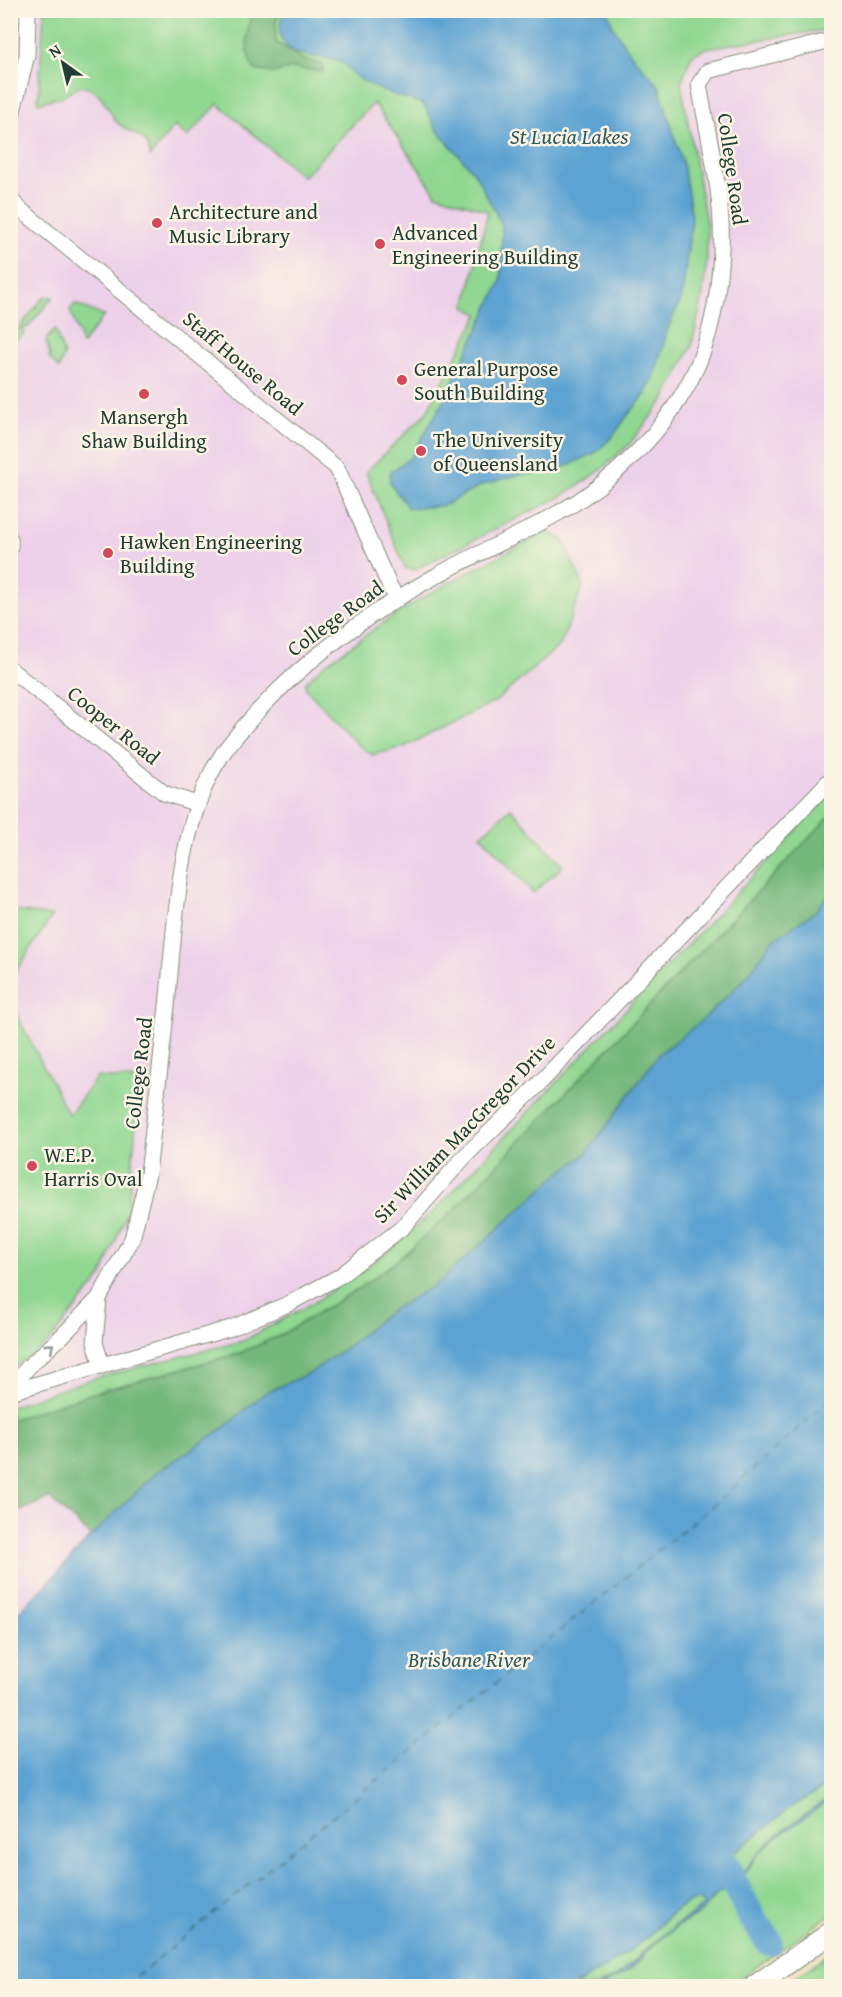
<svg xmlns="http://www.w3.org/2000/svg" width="842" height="1997" viewBox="0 0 842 1997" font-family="'Gentium Book Plus',serif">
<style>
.built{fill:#edd0e9}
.green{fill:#90d791;stroke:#588a62;stroke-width:1.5}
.forest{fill:#74b87b;stroke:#4a7a58;stroke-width:1.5}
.water{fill:#5ca2d2;stroke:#3e7083;stroke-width:1.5}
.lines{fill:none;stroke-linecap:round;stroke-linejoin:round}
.river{stroke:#5ca2d2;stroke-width:28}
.ferry{stroke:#315b63;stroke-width:1.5;stroke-dasharray:8 6;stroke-linecap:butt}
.street-casing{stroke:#858f7a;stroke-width:17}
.secondary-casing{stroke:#858f7a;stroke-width:23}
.street{stroke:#fff;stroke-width:15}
.secondary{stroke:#fff;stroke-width:21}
.oneway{stroke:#8f9e9a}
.poi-dot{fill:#d1495b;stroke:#fcf5e5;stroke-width:2}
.labels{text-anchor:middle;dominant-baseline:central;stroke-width:5;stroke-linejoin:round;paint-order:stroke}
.street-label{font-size:21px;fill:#1f3d34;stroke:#fcf5e5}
.poi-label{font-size:21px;fill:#1f3d34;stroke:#fcf5e5;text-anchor:start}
.water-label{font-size:22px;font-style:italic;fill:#315b63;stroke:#fcf5e5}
</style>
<rect width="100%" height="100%" fill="#fcf5e5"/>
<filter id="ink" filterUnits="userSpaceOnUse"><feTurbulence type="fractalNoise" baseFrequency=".0167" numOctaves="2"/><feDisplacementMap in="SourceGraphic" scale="12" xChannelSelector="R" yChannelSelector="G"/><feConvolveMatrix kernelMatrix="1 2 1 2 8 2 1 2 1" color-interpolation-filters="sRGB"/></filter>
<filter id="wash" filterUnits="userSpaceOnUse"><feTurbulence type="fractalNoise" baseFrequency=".008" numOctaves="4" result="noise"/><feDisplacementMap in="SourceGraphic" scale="24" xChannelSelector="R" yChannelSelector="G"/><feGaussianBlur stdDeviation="1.35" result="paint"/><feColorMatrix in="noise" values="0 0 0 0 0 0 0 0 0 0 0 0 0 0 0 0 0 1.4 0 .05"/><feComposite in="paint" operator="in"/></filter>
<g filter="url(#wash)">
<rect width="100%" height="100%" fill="#ebe1bf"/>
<!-- built -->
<path class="built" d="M11,11h820v880l-566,502 -108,79 -146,147z"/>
<!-- green -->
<path class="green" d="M44,11h787v18l-124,19 -15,7 -11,28 26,144v34l-6,44 -10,43 -27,52 -36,46 -31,27 -35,23 -148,74 -9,-2 -39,-96 60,-59 53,-99 -14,-7 23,-96 -52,-17 -62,-91 -71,74 -85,-73 -31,33 -13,-11 -24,31c-1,-26 -21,-20 -34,-36 -12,-17 -13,-32 -37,-35l-15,10 -26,7z
M44,297h9l-25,30 -6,2 2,4 -5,5 -8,3v-3z
M75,304l29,12 -22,28 -12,-34z
M55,329l9,26 -5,14 -10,-11 1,-2 -4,-16z
M547,532l15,6 21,47 -22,59 -65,57 -92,46 -32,8 -15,-11 -51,-55 -1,-5c12,-16 30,-27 46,-38 63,-48 126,-79 196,-114z
M831,794v21l-377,395 -55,49 -41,30 -77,46 -41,18 -150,41 -79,26 -1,-13 81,-28 152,-38 73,-40 64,-43 54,-47z
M511,808l52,58 -30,27 -52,-58z
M11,910l41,6 -41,63 -1,-69z
M10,1002l59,113 28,-38 43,3 -12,129 -26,67 -54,67 -37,26z
M831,1783v14c-32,22 -66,43 -88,76l-11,-3 -6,-8 6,-7 55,-45z
M831,1799v115l-101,72h-128l29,-17 20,-22 25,-20 25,-14 13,-16 31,-23 11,-18 16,-15z
M697,1900l5,2 1,4 -55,41 -19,20 -22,15 -10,4h-23c24,-14 48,-29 71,-47 15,-12 31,-35 52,-39z
M831,1952v34h-47z"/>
<!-- forest -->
<path class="forest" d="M251,11h28l-3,10v21l26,17 21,5v8l-30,-4 -20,5 -18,-3c-13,-17 -7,-40 -4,-59z
M831,815v76l-14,19 -45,31 -25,35 -44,44 -44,34 -73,100 -25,18 -123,111 -49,29 -37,31 -42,30 -45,20 -44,37 -64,42 -66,64 -42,-38 -38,17 -1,-95 80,-26 150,-41 41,-18 77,-46 41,-30 55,-49z"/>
<!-- water -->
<path class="water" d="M283,11h325l5,16 18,27 28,32 24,78 9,53 -10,81 -14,30 -13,47 -10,20 -17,20 -15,21 -16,16 -30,14 -26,7 -23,2 -36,10 -39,21 -35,2 -18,-25v-11l20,-14 32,-54 59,-123 1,-56 -27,-51 -37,-43 -15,-27c-23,-7 -46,-13 -66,-27 -6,-4 -10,-12 -17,-15 -19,-8 -43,-1 -56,-19 -7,-9 -3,-23 -1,-32z
M831,891v892l-44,27 -55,45 -5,8 5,7 11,3c22,-33 55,-54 88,-76v2l-59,42 -16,15 -11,18 -31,23 -13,16 -25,14 -25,20 -20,22 -29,17h-5c30,-12 50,-39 75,-58 10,-8 23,-13 31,-22l-1,-4 -6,-2c-20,4 -36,27 -51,39 -23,18 -47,33 -71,47h-563v-367l35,-34 45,-49 66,-64 64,-42 44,-37 45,-20 42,-30 37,-31 49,-29 123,-111 25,-18 73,-100 44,-34 44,-44 25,-35 45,-31z"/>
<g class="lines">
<!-- river -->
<path class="river" d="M716,1847l34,67 19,28"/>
<!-- ferry -->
<path class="ferry" d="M125,1986l584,-477 123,-111"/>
</g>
</g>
<g filter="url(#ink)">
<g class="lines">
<!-- street casing -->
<g class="street-casing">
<path id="street" d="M10,123l17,-68 1,-45
M10,199l10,10 317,259 53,119 8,12
M10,539v8
M10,669l154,124 33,11
M102,1366l-7,-24 4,-44 33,-59 16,-65c6,-56 13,-112 19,-168 8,-76 10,-182 53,-248 10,-17 25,-32 38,-47 51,-55 110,-97 176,-134 41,-23 85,-41 126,-65 27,-15 52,-35 74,-57 61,-61 83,-119 87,-205 3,-55 -13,-112 -22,-166l9,-13 124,-31
M10,1390l19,-24 31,-28 39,-40
M10,1392l221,-64 57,-24 52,-28 63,-49 63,-72 64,-62 302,-315"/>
</g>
<!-- secondary casing -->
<g class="secondary-casing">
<path id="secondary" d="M755,1986l77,-54"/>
</g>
<!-- street -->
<use href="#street" class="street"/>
<!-- secondary -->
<use href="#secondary" class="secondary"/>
</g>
<!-- one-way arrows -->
<defs><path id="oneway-chevron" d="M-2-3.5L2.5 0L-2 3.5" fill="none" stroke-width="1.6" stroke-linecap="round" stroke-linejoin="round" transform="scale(1.5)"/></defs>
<use class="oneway" href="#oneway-chevron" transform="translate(50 1347) rotate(-41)"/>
</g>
<!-- markers -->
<g class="poi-dot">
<circle cx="157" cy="223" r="6"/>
<circle cx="380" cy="244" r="6"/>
<circle cx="402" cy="380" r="6"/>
<circle cx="144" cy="394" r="6"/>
<circle cx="421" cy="451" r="6"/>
<circle cx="108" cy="553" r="6"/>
<circle cx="32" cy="1166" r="6"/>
</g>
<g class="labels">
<!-- street labels -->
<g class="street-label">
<text transform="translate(733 169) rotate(82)">College Road</text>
<text transform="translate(243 363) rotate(40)">Staff House Road</text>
<text transform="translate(335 618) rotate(-36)">College Road</text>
<text transform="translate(114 725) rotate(39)">Cooper Road</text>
<text transform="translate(138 1073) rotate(-83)">College Road</text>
<text transform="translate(464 1129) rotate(-46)">Sir William MacGregor Drive</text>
</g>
<!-- poi labels -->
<g class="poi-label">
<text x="169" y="211">Architecture and<tspan x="169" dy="24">Music Library</tspan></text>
<text x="392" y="232">Advanced<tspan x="392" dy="24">Engineering Building</tspan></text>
<text x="414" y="368">General Purpose<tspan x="414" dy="24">South Building</tspan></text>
<text x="144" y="416" text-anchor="middle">Mansergh<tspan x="144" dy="24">Shaw Building</tspan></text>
<text x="433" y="439">The University<tspan x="433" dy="24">of Queensland</tspan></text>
<text x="120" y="541">Hawken Engineering<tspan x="120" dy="24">Building</tspan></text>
<text x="44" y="1154">W.E.P.<tspan x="44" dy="24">Harris Oval</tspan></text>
</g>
<!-- water labels -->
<g class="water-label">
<text x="569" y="136">St Lucia Lakes</text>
<text x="469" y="1659">Brisbane River</text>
</g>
</g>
<!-- margin -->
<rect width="842" height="1997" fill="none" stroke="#fcf5e5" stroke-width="36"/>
<!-- north arrow -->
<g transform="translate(63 63) rotate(326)" stroke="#fcf5e5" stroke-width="4.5" paint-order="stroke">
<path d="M0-4.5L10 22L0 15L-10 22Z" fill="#1f3d34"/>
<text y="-9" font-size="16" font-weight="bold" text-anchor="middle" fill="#1f3d34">N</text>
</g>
</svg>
